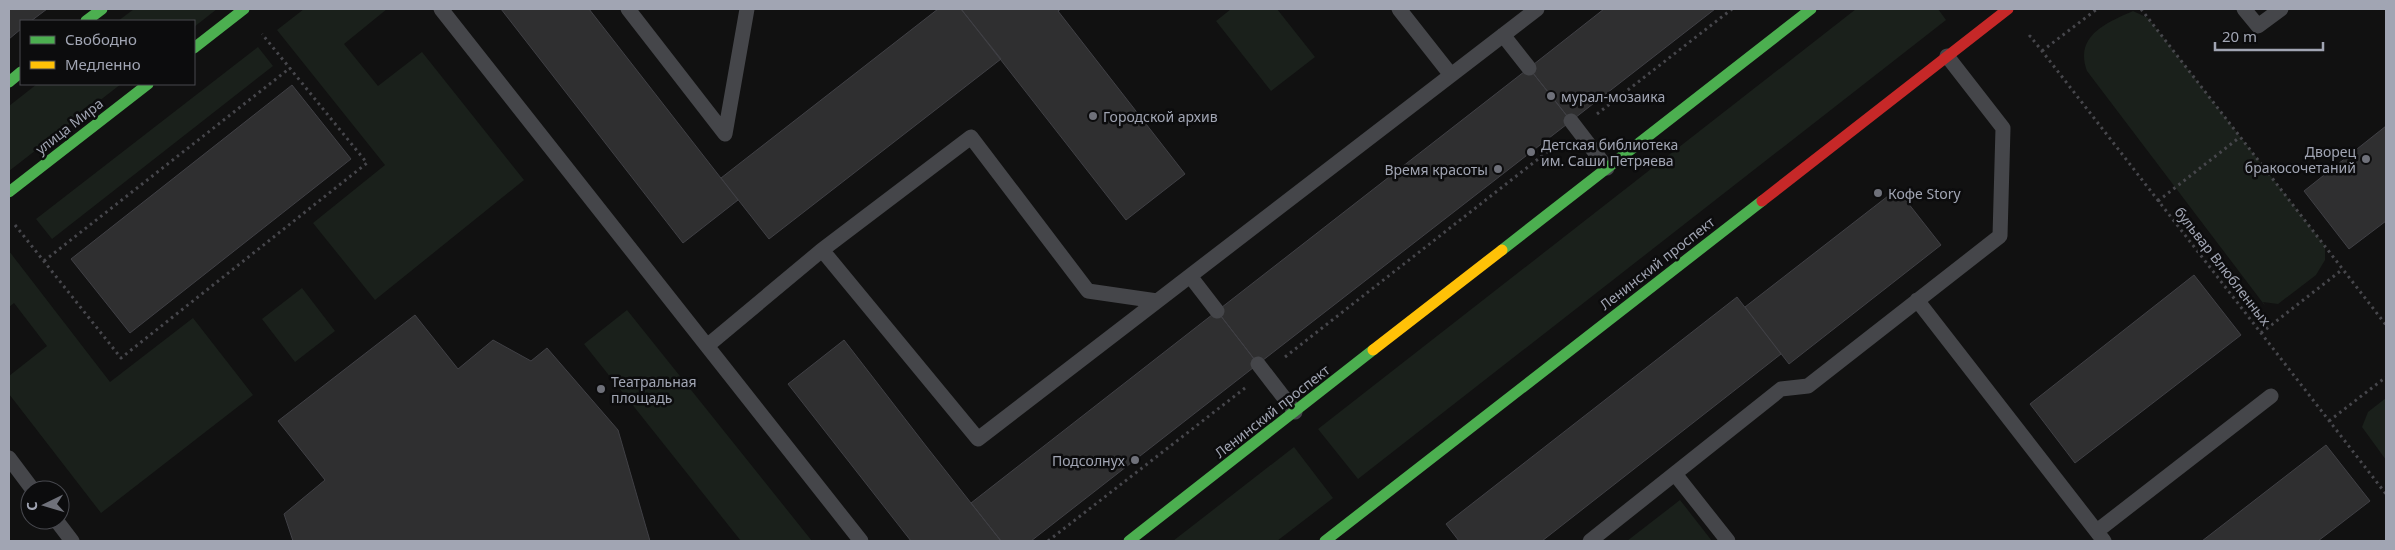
<svg xmlns="http://www.w3.org/2000/svg" width="2395" height="550" viewBox="0 0 2395 550" font-family="'Noto Sans',sans-serif">
<style>
.green{fill:#1a201b}
.building{fill:#2f2f30;stroke:#404045}
.lines{fill:none;stroke-linecap:round;stroke-linejoin:round}
.path{stroke:#47474c;stroke-width:3;stroke-dasharray:2.5 4;stroke-linecap:butt}
.lane{stroke:#45464a;stroke-width:15}
.fast{stroke:#4caf50;stroke-width:11}
.slow{stroke:#ffc107;stroke-width:11}
.jam{stroke:#c62828;stroke-width:11}
.poi-dot{fill:#6f717a;stroke:#0c0c0d;stroke-width:2}
.labels{text-anchor:middle;dominant-baseline:central;stroke-width:5;stroke-linejoin:round;paint-order:stroke}
.poi-label{font-size:14px;fill:#a1a5b3;stroke:#0c0c0d;text-anchor:start}
.street-label{font-size:14px;fill:#a1a5b3;stroke:#0c0c0d}
</style>
<rect width="100%" height="100%" fill="#111"/>
<!-- green -->
<path class="green" d="M134,9h83l-23,18v-6h-76z
M304,9h83l-43,35 34,42 44,-34 102,128 -149,120 -62,-77 72,-58 -108,-135z
M1231,9h46l38,48 -44,34 -55,-70z
M1856,9h82l8,11 -588,459 -40,-50z
M2133,11l15,7 177,228v14l-9,15 -38,29 -15,-2 3,5 -179,-236c-13,-35 19,-48 46,-60z
M258,47l15,19 -221,173 -16,-20z
M37,84h84l-112,87v-65z
M9,251l101,131 83,-64 60,77 -152,118 -92,-119v-18l38,-30 -33,-43 -5,4z
M302,288l33,43 -40,31 -33,-43z
M627,310l185,231h-71l-157,-197z
M2386,398v62l-24,-33 6,-15z
M1294,447l39,51 -56,43h-104z
M1680,500l32,41h-85z"/>
<!-- building -->
<path class="building" d="M9,9h38l-16,12h-10v8l-12,10z
M501,9h88l149,191 -55,43z
M938,9h23l40,50 -232,180 -48,-61z
M961,9h100l-3,2 127,163 -59,46z
M1604,9h111l-144,112 -42,-53z
M1529,68l42,53 -313,243 -41,-53z
M292,85l59,74 -221,174 -59,-74z
M2386,126v95l-37,28 -45,-58z
M1897,189l44,56 -152,119 -44,-57z
M2194,275l47,60 -166,128 -45,-59z
M1737,297l44,57 -239,187h-83l-13,-17z
M1217,311l41,53 -227,177h-30l-30,-38z
M415,315l43,54 35,-29 38,21 16,-13 71,82 32,111h-357l-9,-27 41,-34 -47,-59z
M844,340l82,106 75,95h-90l-123,-157z
M2326,445l44,56 -52,40h-116z"/>
<g class="lines">
<!-- path -->
<path class="path" d="M2141,9l245,316
M2029,37l1,-1 12,15 344,443
M2042,51l55,-42
M1597,114l135,-105
M2158,201l82,-64
M15,225l106,133 246,-195 -105,-129
M44,261l246,-193
M2261,333l82,-64
M1285,357l271,-212
M2329,421l57,-44
M1048,541l197,-153"/>
<!-- lane -->
<path class="lane" d="M441,9l420,532
M628,9l97,125 22,-125
M1399,9l52,66
M2244,9l14,17 23,-17
M1503,35l26,33
M1571,121l36,47
M822,250l156,189 559,-430
M1190,276l27,35
M1917,300l187,241
M707,346l115,-96 149,-113 117,154 69,10
M1258,364l37,48
M9,458l24,32
M1675,474l53,67
M56,520l16,21
M2097,531l174,-135
M1590,541l191,-152 27,-3 192,-150 3,-108 -56,-72"/>
<!-- fast -->
<path class="fast" d="M86,21l16,-12
M194,48l50,-39
M9,82l12,-10
M9,192l139,-108
M1502,250l309,-241
M1129,541l244,-191
M1325,541l437,-340"/>
<!-- slow -->
<path class="slow" d="M1373,350l129,-100"/>
<!-- jam -->
<path class="jam" d="M1762,201l246,-192"/>
</g>
<!-- markers -->
<g class="poi-dot">
<circle cx="1551" cy="96" r="5"/>
<circle cx="1093" cy="116" r="5"/>
<circle cx="1531" cy="152" r="5"/>
<circle cx="2366" cy="159" r="5"/>
<circle cx="1498" cy="169" r="5"/>
<circle cx="1878" cy="193" r="5"/>
<circle cx="601" cy="389" r="5"/>
<circle cx="1135" cy="460" r="5"/>
</g>
<g class="labels">
<!-- poi labels -->
<g class="poi-label">
<text x="1561" y="96">мурал-мозаика</text>
<text x="1103" y="116">Городской архив</text>
<text x="1541" y="144">Детская библиотека<tspan x="1541" dy="16">им. Саши Петряева</tspan></text>
<text x="2356" y="151" text-anchor="end">Дворец<tspan x="2356" dy="16">бракосочетаний</tspan></text>
<text x="1488" y="169" text-anchor="end">Время красоты</text>
<text x="1888" y="193">Кофе Story</text>
<text x="611" y="381">Театральная<tspan x="611" dy="16">площадь</tspan></text>
<text x="1125" y="460" text-anchor="end">Подсолнух</text>
</g>
<!-- street labels -->
<g class="street-label">
<text transform="translate(69 126) rotate(-38)">улица Мира</text>
<text transform="translate(1657 263) rotate(-38)">Ленинский проспект</text>
<text transform="translate(2223 266) rotate(52)">бульвар Влюбленных</text>
<text transform="translate(1272 411) rotate(-38)">Ленинский проспект</text>
</g>
</g>
<!-- border -->
<rect width="2395" height="550" fill="none" stroke="#a1a5b3" stroke-width="20"/>
<!-- legend -->
<rect x="20" y="20" width="175" height="65" fill="#0c0c0d" stroke="#48494f"/>
<rect x="30" y="36" width="25" height="8" fill="#4caf50" stroke="#48494f"/>
<text x="65" y="45" font-size="15" fill="#a1a5b3">Свободно</text>
<rect x="30" y="61" width="25" height="8" fill="#ffc107" stroke="#48494f"/>
<text x="65" y="70" font-size="15" fill="#a1a5b3">Медленно</text>
<!-- north arrow -->
<g transform="translate(45 505) rotate(265)"><circle r="24" fill="#0c0c0d" stroke="#48494f"/>
<path d="M0-4L9 19L0 12L-9 19Z" fill="#6f717a"/>
<text y="-8" font-size="14" font-weight="bold" text-anchor="middle" fill="#a1a5b3">С</text>
</g>
<!-- scale -->
<path d="M2215 42v8h108v-8" fill="none" stroke="#a1a5b3" stroke-width="2.5"/>
<text x="2222" y="42" font-size="15" fill="#a1a5b3" stroke="#0c0c0d" stroke-width="4" paint-order="stroke">20 m</text>
</svg>
